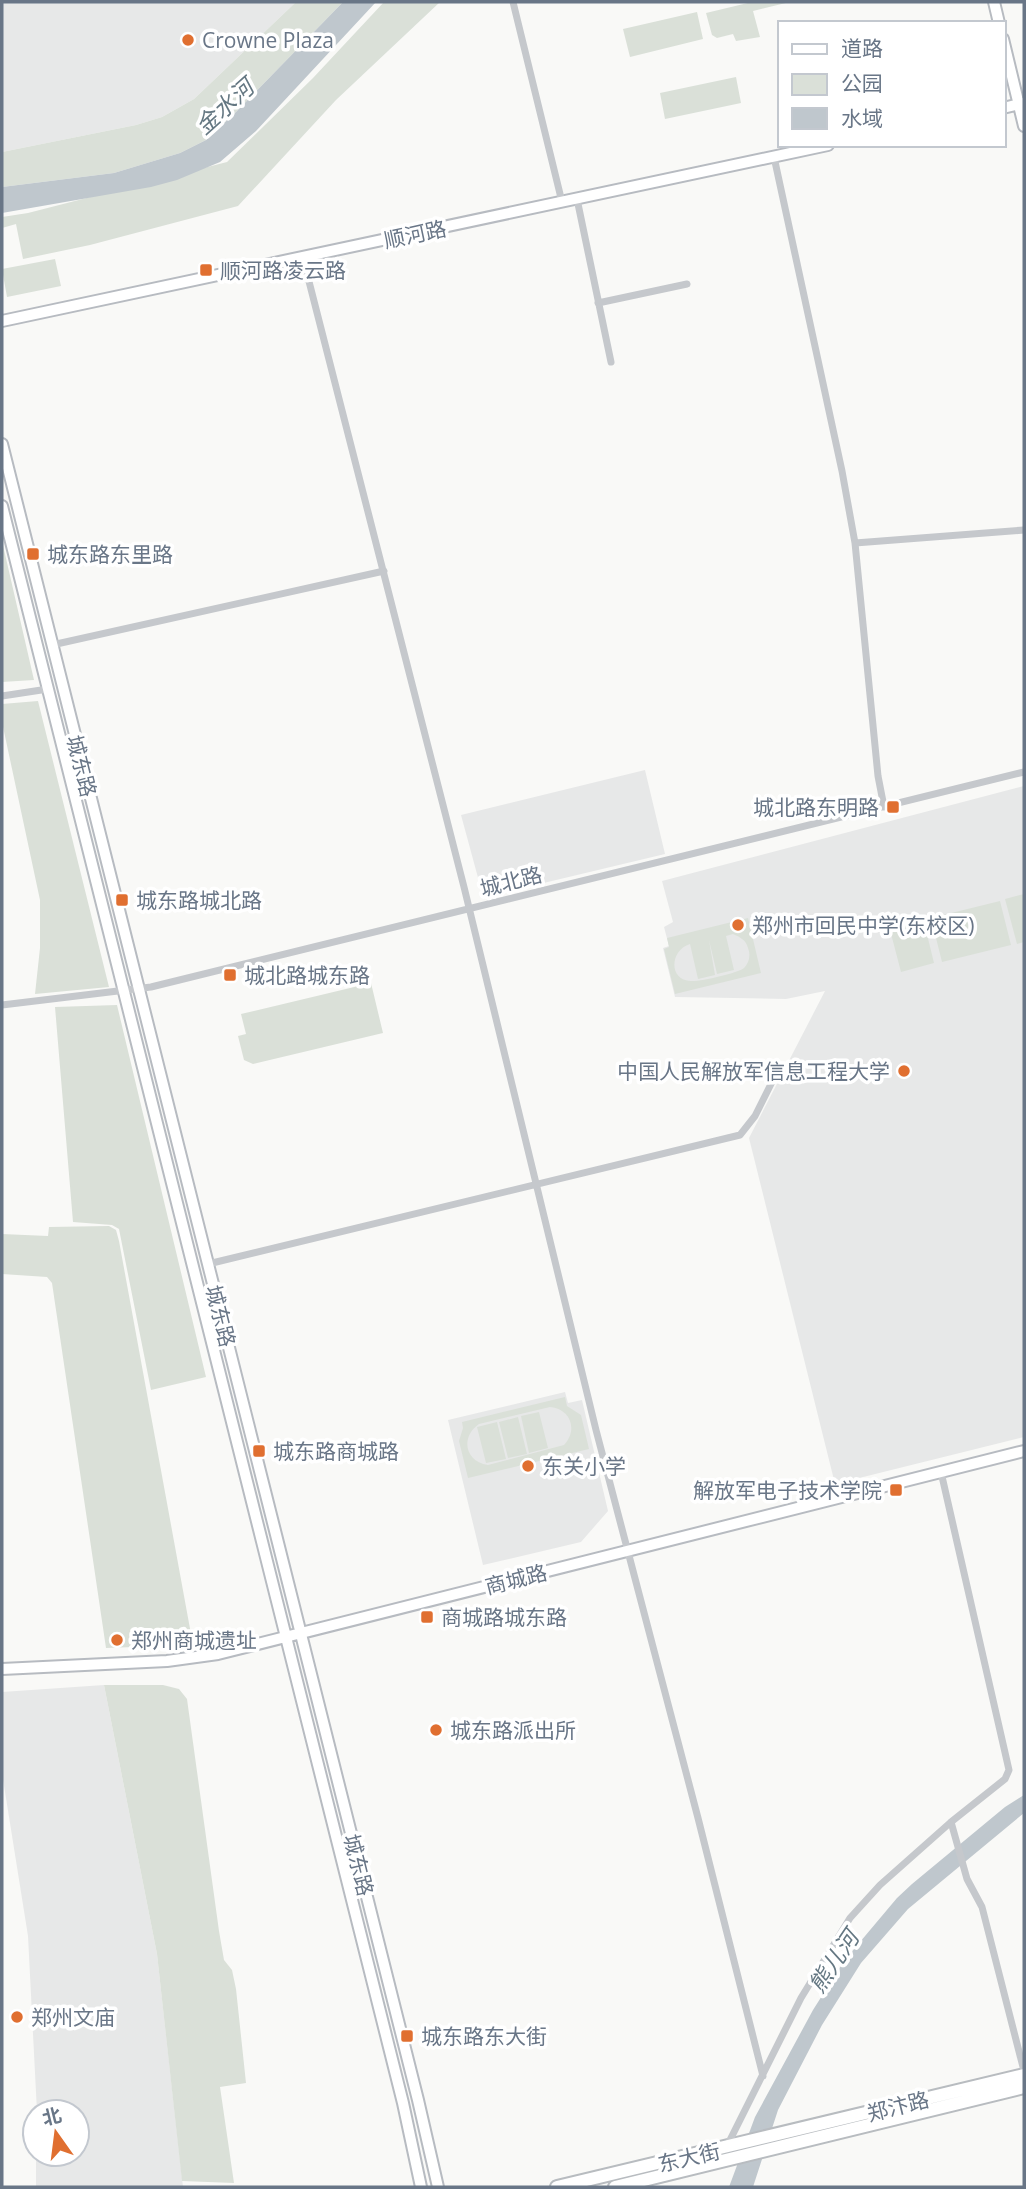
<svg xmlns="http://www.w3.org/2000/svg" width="1026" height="2189" viewBox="0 0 1026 2189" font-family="'Open Sans','Noto Sans SC',sans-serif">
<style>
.built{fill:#e7e8e8}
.green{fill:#dae0d8;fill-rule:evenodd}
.water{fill:#bfc7cd}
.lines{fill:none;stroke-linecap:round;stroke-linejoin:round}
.secondary-casing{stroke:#b7bbc1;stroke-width:14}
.primary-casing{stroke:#b8bcc0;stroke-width:16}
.street{stroke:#c5c8cc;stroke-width:7}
.secondary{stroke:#fff;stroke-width:10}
.primary{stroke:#fff;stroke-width:12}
.poi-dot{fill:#e06f30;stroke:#fff;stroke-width:2.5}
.labels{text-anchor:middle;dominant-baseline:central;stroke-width:7;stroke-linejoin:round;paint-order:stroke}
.poi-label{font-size:21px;fill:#697687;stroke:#fff;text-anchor:start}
.street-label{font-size:21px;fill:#697687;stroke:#fff}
.water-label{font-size:23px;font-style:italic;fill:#647782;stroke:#fff}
</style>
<rect width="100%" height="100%" fill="#f9f9f7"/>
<!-- built -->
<path class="built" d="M2,2h294l-102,97 -32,18 -26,8 -134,27z
M645,770l20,84 -159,38 -19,-1 -7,-6 -19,-70z
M1024,786v651l-189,47 -86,-346 76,-147 -39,8 -111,-2 -12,-49 6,-2 -5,-19 9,-5 -11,-41z
M565,1392l3,11 14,-3 26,111 -27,31 -98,23 -35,-145z
M104,1685l53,269 26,233 -147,-1v-32h41v-42h-40l-9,-176 -26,-163v-81z"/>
<!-- green -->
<path class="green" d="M296,2h47l-107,110 -30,28 -26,13 -66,20 -112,14v-35l134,-27 26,-8 32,-18z
M384,2h56l-104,98 -98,106 -148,39 -67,14 -7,-35 -14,4v-11l26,-4 199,-51 86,-84z
M752,2h38l-37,9 7,26 -24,4 -3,-7 -16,4 -5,-3 -6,-22z
M697,12l6,27 -73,18 -7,-28z
M736,77l5,26 -76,16 -5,-26z
M55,259l6,27 -54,11 -5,-28z
M2,541l32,139 -32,2z
M38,701l71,286 -74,7 5,-46v-48l-38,-178v-18z
M1024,894v48l-7,2 -12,-45z
M1000,901l11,44 -69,17 -11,-44z
M748,918l13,55 -86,21 -11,-45 5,-2 -2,-9zM733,934c7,3 13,6 15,14 3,7 1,15 -4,20 -6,5 -45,14 -53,13 -23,-1 -21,-31 -1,-37l8,35 17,-4 -6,-35 8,34 17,-4 -8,-34z
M923,918l11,45 -33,9 -12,-46z
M371,983l12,50 -130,31 -9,-4 -6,-24 8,-2 -5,-20z
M117,1005l89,372 -55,13 -32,-161 -7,-4 -39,-3 -18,-215z
M109,1226l7,4 3,11 74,404 -87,3 -54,-365 -5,-6 -45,-3v-40l46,2 1,-9z
M565,1397l2,9 14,9 8,34 -121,29 -9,-37 4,-13 -1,-6zM550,1407c21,2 28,23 14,38l-76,20c-23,-3 -28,-28 -9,-41z
M539,1412l9,36 -19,5 -8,-37z
M518,1417l9,37 -19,4 -9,-36z
M497,1422l9,37 -20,4 -9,-36z
M104,1685h59l16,4 8,10 32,232 5,29 8,10 4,19 10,94 -26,4 14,96 -52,-2 -25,-227z"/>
<!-- water -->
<path class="water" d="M343,2h33l-120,129 -36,31 -43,18 -26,7 -149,26v-26l112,-14 66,-20 26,-13 30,-28z
M1024,1795v18l-116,96 -47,54 -39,62 -44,85 -25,77h-24l26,-70 58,-107 31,-49 53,-63 15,-14 93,-77z"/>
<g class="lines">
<!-- secondary casing -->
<g class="secondary-casing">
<path id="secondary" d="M994,2l5,21
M1003,39l21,87
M1003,108l21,-5
M2,321l826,-176
M2,444l416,1656 20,87
M2,506l401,1597 18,84
M2,1669l165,-8 51,-7 806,-203"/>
</g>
<!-- primary casing -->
<g class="primary-casing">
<path id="primary" d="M557,2187l467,-112
M615,2187l409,-100"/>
</g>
<!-- street -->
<path class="street" d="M513,2l49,200
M774,157l68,314 13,72 23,233 6,31
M577,199l34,163
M303,258l161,629 132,543 102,388 65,258
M598,303l89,-19
M855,543l169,-13
M52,645l332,-74
M2,696l46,-7
M2,1005l149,-18 873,-215
M208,1264l532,-129 15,-19 25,-50
M951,1822l16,57 15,28 42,164
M727,2146l74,-148 49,-80 30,-33 71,-63 54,-43 4,-9 -68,-298"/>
<!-- secondary -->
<use href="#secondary" class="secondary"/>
<!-- primary -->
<use href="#primary" class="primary"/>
</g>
<!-- markers -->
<g class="poi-dot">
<circle cx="188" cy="40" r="7"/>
<rect x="199" y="263" width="14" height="14" rx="3.5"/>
<rect x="26" y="547" width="14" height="14" rx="3.5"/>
<rect x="886" y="800" width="14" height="14" rx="3.5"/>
<rect x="115" y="893" width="14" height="14" rx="3.5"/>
<circle cx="738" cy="925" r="7"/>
<rect x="223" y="968" width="14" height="14" rx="3.5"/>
<circle cx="904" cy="1071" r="7"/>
<rect x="252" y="1444" width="14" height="14" rx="3.5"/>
<circle cx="528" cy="1466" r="7"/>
<rect x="889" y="1483" width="14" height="14" rx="3.5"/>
<rect x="420" y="1610" width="14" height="14" rx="3.5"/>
<circle cx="117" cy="1640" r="7"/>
<circle cx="436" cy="1730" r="7"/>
<circle cx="17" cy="2017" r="7"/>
<rect x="400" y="2029" width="14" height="14" rx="3.5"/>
</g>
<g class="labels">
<!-- poi labels -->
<g class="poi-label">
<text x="202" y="40">Crowne Plaza</text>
<text x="220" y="270">顺河路凌云路</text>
<text x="47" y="554">城东路东里路</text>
<text x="879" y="807" text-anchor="end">城北路东明路</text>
<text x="136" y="900">城东路城北路</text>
<text x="752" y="925">郑州市回民中学(东校区)</text>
<text x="244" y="975">城北路城东路</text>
<text x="890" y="1071" text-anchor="end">中国人民解放军信息工程大学</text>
<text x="273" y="1451">城东路商城路</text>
<text x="542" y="1466">东关小学</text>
<text x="882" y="1490" text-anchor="end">解放军电子技术学院</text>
<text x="441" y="1617">商城路城东路</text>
<text x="131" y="1640">郑州商城遗址</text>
<text x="450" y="1730">城东路派出所</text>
<text x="31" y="2017">郑州文庙</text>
<text x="421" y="2036">城东路东大街</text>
</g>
<!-- street labels -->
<g class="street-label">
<text transform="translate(415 234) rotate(-12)">顺河路</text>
<text transform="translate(82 766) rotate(76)">城东路</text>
<text transform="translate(511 881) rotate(-14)">城北路</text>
<text transform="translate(221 1316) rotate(76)">城东路</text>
<text transform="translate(516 1579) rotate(-14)">商城路</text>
<text transform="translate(359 1865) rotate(76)">城东路</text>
<text transform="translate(898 2106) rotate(-14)">郑汴路</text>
<text transform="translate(689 2157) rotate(-13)">东大街</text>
</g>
<!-- water labels -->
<g class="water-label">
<text transform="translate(224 106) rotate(-42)">金水河</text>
<text transform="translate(833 1961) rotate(-56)">熊儿河</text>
</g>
</g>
<!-- border -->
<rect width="1026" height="2189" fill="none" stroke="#697687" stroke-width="7"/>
<!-- legend -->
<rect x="778" y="21" width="228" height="126" fill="#ffffff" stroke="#c3c8cf" stroke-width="2"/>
<rect x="792" y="44" width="35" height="10" fill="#ffffff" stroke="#c3c8cf" stroke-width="2"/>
<text x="841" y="56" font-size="21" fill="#697687">道路</text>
<rect x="792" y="74" width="35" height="21" fill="#dae0d8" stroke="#c3c8cf" stroke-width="2"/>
<text x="841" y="91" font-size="21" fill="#697687">公园</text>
<rect x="792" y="108" width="35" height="21" fill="#bfc7cd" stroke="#c3c8cf" stroke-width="2"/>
<text x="841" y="126" font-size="21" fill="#697687">水域</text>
<!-- north arrow -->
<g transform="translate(56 2133) rotate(346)"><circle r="33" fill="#ffffff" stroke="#c3c8cf" stroke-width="2"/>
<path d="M0-5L12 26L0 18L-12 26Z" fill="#e06f30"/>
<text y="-10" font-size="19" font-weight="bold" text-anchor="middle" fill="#697687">北</text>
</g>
</svg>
